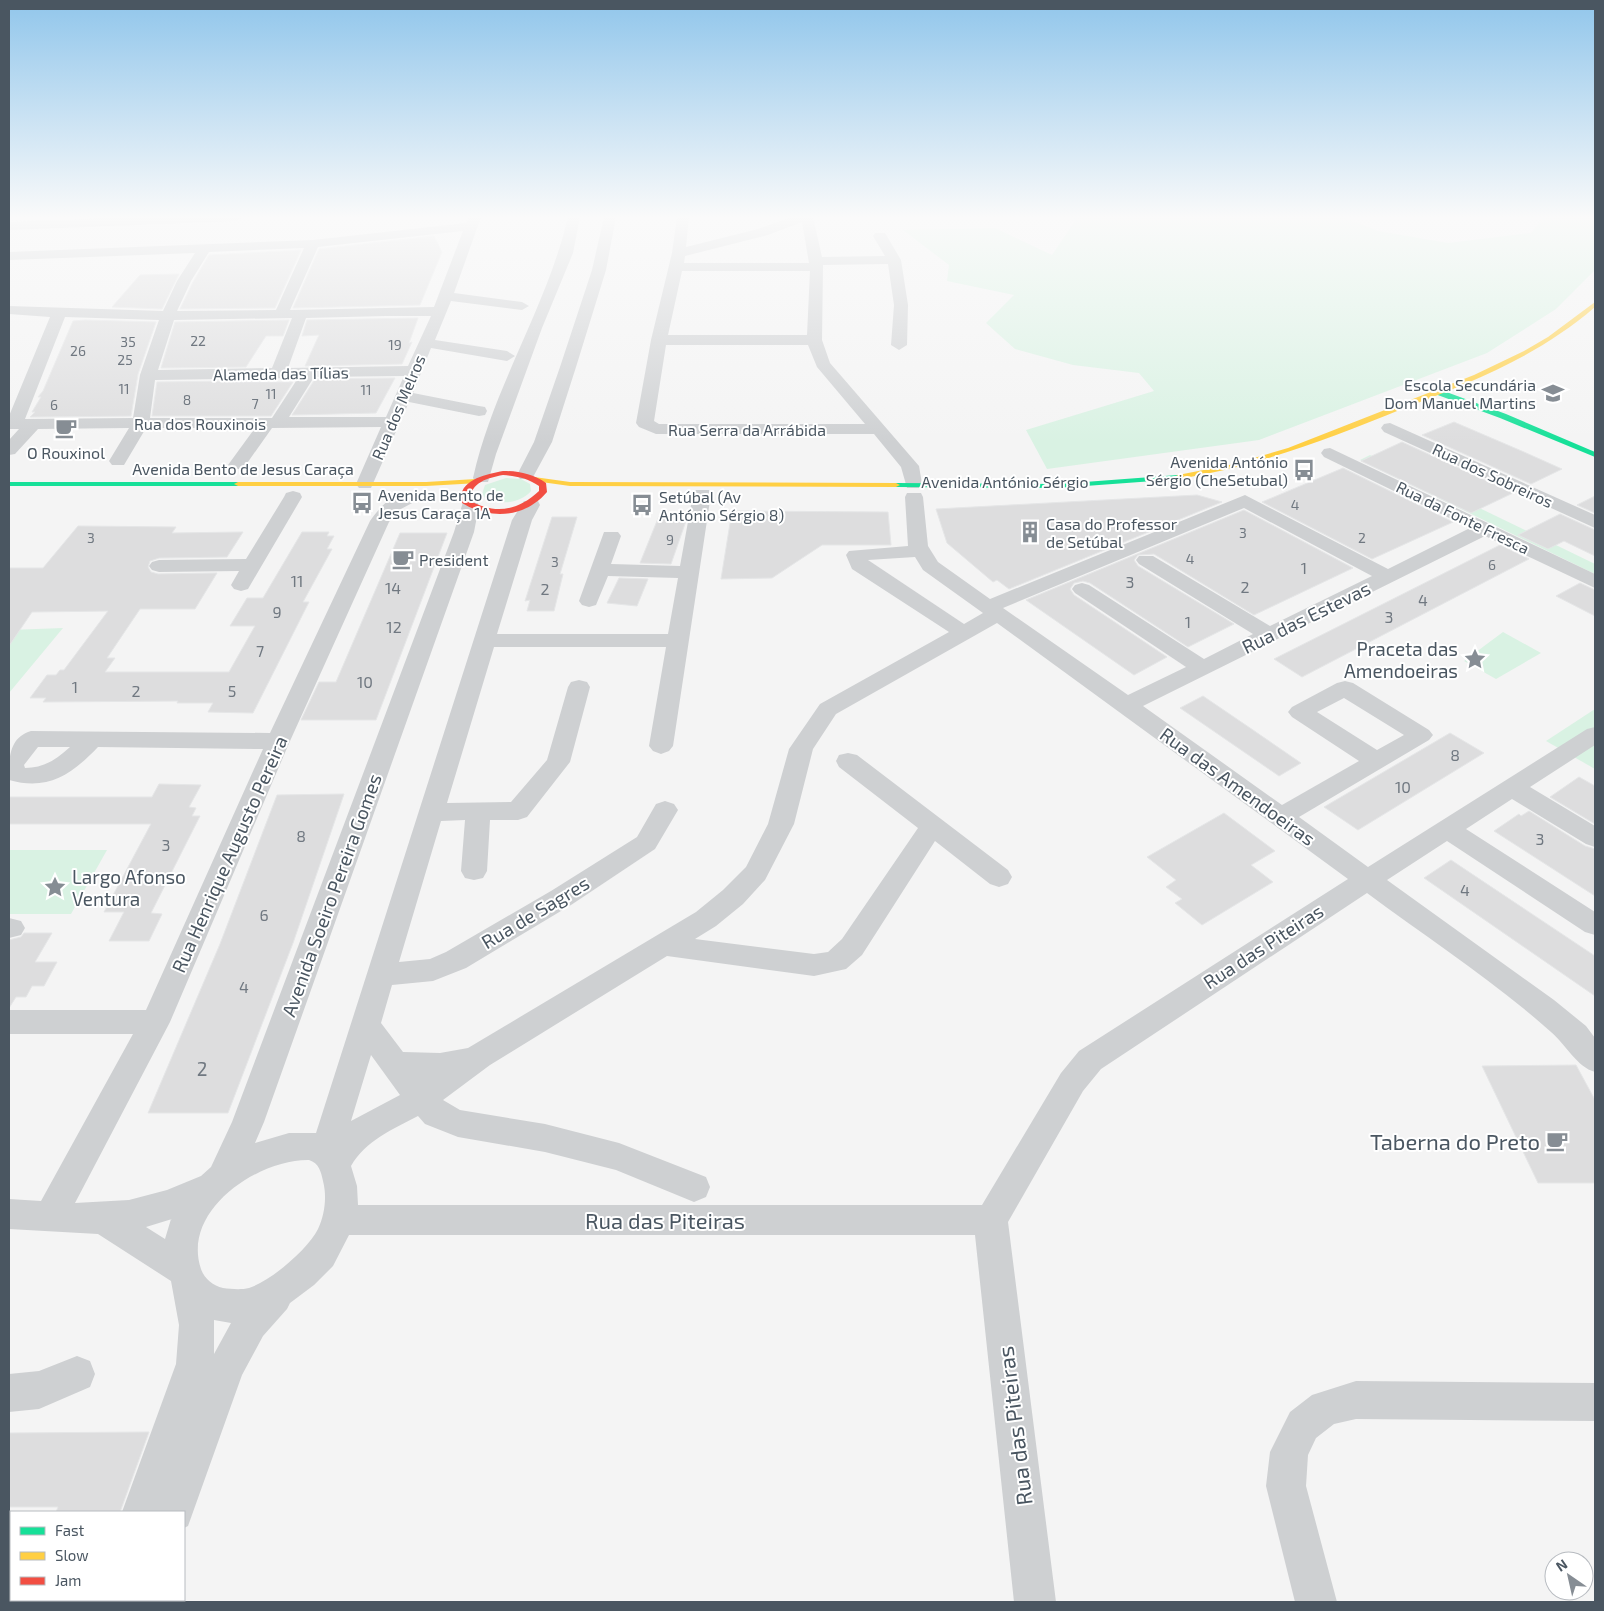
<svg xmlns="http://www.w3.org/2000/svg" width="1604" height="1611" viewBox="0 0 1604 1611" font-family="'Exo 2',sans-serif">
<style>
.green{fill:#d9f2e3}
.building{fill:#ddddde;stroke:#e5e6e7}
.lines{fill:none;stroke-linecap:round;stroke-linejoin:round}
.street{fill:#ced0d2;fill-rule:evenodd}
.fast{fill:#16e098;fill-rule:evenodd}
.slow{fill:#ffcf43;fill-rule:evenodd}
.jam{fill:#f24e42;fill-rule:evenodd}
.labels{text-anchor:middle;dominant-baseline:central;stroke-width:4;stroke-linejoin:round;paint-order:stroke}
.far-number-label{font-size:14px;fill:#707881}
.far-street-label{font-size:16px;fill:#4a5661;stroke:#fff}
.far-poi-label{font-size:16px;fill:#4a5661;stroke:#fff;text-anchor:start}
.number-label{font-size:16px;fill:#707881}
.street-label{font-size:19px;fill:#4a5661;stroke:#fff}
.poi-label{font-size:19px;fill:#4a5661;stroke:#fff;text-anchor:end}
.near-number-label{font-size:19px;fill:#707881}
.near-poi-label{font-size:22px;fill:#4a5661;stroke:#fff;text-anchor:end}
.near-street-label{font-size:22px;fill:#4a5661;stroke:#fff}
</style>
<rect width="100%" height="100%" fill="#f4f4f4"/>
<!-- green -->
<path class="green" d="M1075,217h269l34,14 70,12 83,-10 13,-16h51v53l-39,39 -69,44 -228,87 -212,29 -21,-39 128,-39 -15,-18 -66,-8 -58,-16 -29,-26 28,-28 -67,-14 2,-16 -46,-35 92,-2 57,27 21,-31z
M1370,455l225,109v10l-235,-114z
M506,478l15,1 9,5 1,7c-11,13 -32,14 -46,7l-3,-4 3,-9z
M63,628l-54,65v-63z
M1503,632l38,21 -45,26 -32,-18z
M1595,709v60l-49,-28z
M9,850h98l-36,64h-62z"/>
<!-- building -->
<path class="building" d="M434,236l8,16 -22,53 -127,3 26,-59z
M301,250l-26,58 -95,1 13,-27 16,-27z
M179,274l-17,35 -50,-2 28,-32z
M418,318l-9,25 3,-1 -10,22 -97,2 14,-31 -17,1 5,-16z
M85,320l71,2 -18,52 -7,42 -101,1 5,-5h-3l9,-15h-3l5,-6 30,-70z
M289,320l-6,16h-17l-20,31 -85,1 14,-46z
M395,378l-19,35 -84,2 23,-36z
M237,381l-1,1h57l-22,34h-119l5,-34z
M1454,422l70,30 38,17 -31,15 -109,-49z
M1402,442l111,51 -42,20 -110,-52z
M1343,468l110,54 -81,37 -110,-57z
M1197,495l25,7 -213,87 -12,-9 -4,2 -46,-39 -11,-34z
M1595,496v17l-18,-8z
M1244,510l109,58 -99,47 -100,-61 -16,1 -4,5 4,6 96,58 -46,23 -98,-64 -7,-2 -9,2 -4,6 4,6 93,62 -33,18 -108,-75z
M732,511l156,1 3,33h-69l-50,33 -51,1z
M1560,514l35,16v26l-31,-15 -16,8 -30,-14z
M659,516l28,2 -16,46 -31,-1z
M552,517h25l-17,57h3l-9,37h-27l3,-11 -5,1z
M78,526l98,1 -4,6 71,-1 -16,25 -68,1 -9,3 -2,6 3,5 7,2 59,-1 -22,36h-55l-33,49h8l-10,14h124l26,-46h-25l17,-28h16l39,-66h27l-2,4h7l-7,13h5l-29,53h6l-56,111 -45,-1 5,-9h-36l1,-2 -135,1 3,-4h-16l17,-23h9l4,-5h4l44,-59 -76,1 -23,34v-78h34z
M400,533h47l-71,187h-75l18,-38h17z
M1500,545l29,14 -227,118 -28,-18z
M619,578l29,1 -11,27 -30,-3z
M1580,583l15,7v26l-39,-20z
M1203,696l50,34 48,33 -22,13 -99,-68z
M1450,733l34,20 -126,77 -34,-23z
M1579,777l16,9v38l-45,-27z
M159,784l42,1 -12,22 7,1 -4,8h8l-49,97 11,1 -13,27h-40l15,-29h-20l47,-88h-142v-27h143z
M344,794l-51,149 -65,170h-80l72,-169 57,-149z
M1529,811l56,35 10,3v47l-101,-65 25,-17 2,2z
M1224,813l51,38 -24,14 22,17 -71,43 -27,-22 7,-4 -16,-12 10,-7 -29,-23z
M1451,860l144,96v40l-171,-118z
M24,933h28l-17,29h22l-13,24h-12l-6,11h-10l-7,11v-68l12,-3z
M1576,1065l19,35v83h-57l-56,-117z
M149,1432l-29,80h-64l2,-5h-49v-74z"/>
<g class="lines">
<!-- street -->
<path class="street" d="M127,217h116l-6,4 -228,9v-8z
M468,217h13l-27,76 68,9 7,4 -7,4 -71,-9 -16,39 72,11 8,5 -8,5 -76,-13 -18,45 66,13 6,1 2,4 -2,4 -6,1 -70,-14 -38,86h-12l-3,-4 25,-57 -109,1 -29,41h-12l-3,-4 27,-37h-109l-22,37h-12l-3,-4 20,-33 -91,1 -23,25 -6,1v-15l10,-11h-10v-13l41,-99 -41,-3v-8l154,5 14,-30 18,-28 -186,7v-8l304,-12 153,-17zM463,231l-29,76 -144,3 28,-63zM304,248l-28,62 -99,1 14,-30 18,-29zM386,316h45l-23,50 -120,2 18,-50zM65,317l94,3 -19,55 -7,43 -108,1zM292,318l-20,50 -114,2 16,-50zM404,376l-18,41h-97l25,-40zM298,378l-26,40h-122l5,-38z
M568,217h12l-7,36 -31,75 -46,126 -8,28h-12l-3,-4c20,-91 74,-171 95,-261z
M604,217h12l-10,53 -30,97 -24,75 -20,37h-12l-3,-4 17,-33 26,-75 32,-97z
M677,217h12l-3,30 72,-18 33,-12h22l9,40 63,-1 -12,-20 2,-3h10l16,27 7,45 -1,40 -8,5 -8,-5 3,-40 -6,-41 -65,1 -1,75 8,23 89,103 3,18 -3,4h-12l-6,-21 -27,-33h-218l-17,-7 -3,-4 15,-83 21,-87zM802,222l7,41h-125l1,-7 83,-21zM682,271h128l-3,64h-139zM666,345h142l9,22 48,57h-206l-5,-3z
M1390,423l205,92v13l-211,-96 -3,-4 3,-4z
M1330,448l265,126v14l-110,-52 -342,170 139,99 77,-44 -67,-44 -4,-5 4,-5 45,-24 8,-2 8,2 76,47 4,5 -4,5 -130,77 69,50 219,-138 8,-2v18l-65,42 65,39v21l-9,-3 -74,-45 -46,30 129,83v23l-10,-3 -138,-91 -60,39 167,120 32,26 9,12v34c-18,-5 -29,-27 -44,-40 -57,-51 -122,-93 -184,-139l-266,176 -18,22 -75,131 48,380h-42l-39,-367h-626l-16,31 -19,19 -24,18 -3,6 -24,27 -21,39 -54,151 -4,2v-16h-62l54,-148 3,-39 -8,-44 -73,-47 -89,-5v-30l32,2 92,-167h-124v-24h137l117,-261 -165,-2c-27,28 -50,44 -89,33 0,-20 -1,-42 22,-49l239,2 100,-212c10,-14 26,-33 46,-28l2,4 -2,4 -17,9 -10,12 -99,219 -120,281 -95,181 54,-3 38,-10 34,-14 10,-9 21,-45 222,-590 9,-30h14l2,4 -5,26 -210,590 -9,21 34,-10h27l196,-613 12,-19h14l2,4 -8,15 -35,114h171l10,-56 -70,-2 -12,29 -7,2 -7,-2 -3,-4 25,-69h14l3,4 -10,28 69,2 13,-72 2,-4h14l2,4 -38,252 -4,5 -8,3 -8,-3 -4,-5 17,-99h-172l-47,156 64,-1 36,-42 21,-73 3,-5 8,-2 8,2 3,5 -20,75 -43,55 -9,3h-28l-3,51 -4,7 -9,2 -9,-2 -4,-7 4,-51 -24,1 -42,141 31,-3 16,-7 105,-61 86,-54 19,-33 9,-3 9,3 4,6 -23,39 -84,56 -105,63 -33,13 -41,4 -11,38 22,29 37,1 28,-5 228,-136 27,-22 23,-23 22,-43 21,-75 31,-45 129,-72 -97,-63 -6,-14 3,-4 59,-5 -3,-49 2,-4h14l2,4 5,49 10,16 52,37 255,-104 143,74 82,-41 -146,-71 -3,-4 3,-4zM1244,508l128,68 -102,50 -117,-70h-14l-3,4 3,4 114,70 -49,25 -115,-74 -7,-2 -7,2 -3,4 3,4 111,74 -58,28 -125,-87zM915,557l8,13 60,43 -19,11 -96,-64zM997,623l351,256 -269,172 -18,22 -79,132h-624l-1,-19 -6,-20c15,-26 41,-36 67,-50l7,8 33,13 87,15 71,18 78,32 12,-5 4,-10 -4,-10 -87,-34 -74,-19 -85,-14 -17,-10 47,-35 177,-109 147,20 32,-7 16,-14 73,-114 55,43 9,3 9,-3 4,-7 -4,-7 -151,-115 -9,-2 -9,2 -3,6 3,6 79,61 -76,111 -14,13 -14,2 -119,-15 21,-13 27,-22 22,-24 29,-56 19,-75 23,-35zM1344,698l60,37 -27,15 -60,-38zM38,747h32c-14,13 -27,21 -45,21l-1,-3zM371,1055l29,40 -49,26zM309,1160c10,3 12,12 14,21 4,15 2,33 -5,48 -10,20 -47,52 -69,59 -8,2 -18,1 -26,0 -10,-2 -19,-10 -22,-19 -20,-59 58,-110 108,-109zM171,1219l-6,20 -19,-12 26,-8zM214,1320l17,3 -17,31z
M293,491l7,2 2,4 -54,92 -7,2 -7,-2 -3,-4 8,-14 -80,1 -7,-2 -3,-4 3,-4 7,-2 87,-1 38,-62 2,-4z
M9,918l12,3 4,7 -4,7 -12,3z
M77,1356l13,5 5,13 -5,13 -51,22 -30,3v-38l30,-3z
M1356,1381l239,2v38l-239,-2 -22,5 -18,14 -8,17 -2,31 31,116h-42l-29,-116 4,-34 20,-40 22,-17z
M90,1600h75l-1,2h-75z"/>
<!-- fast -->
<path class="fast" d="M1435,390h6l65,24 89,38v5l-95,-39 -65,-24z
M1178,475l4,2 -1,2 -123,9 -162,-1 -4,-2 4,-2 162,1z
M9,482h229l4,2 -4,2h-229z"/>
<!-- slow -->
<path class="slow" d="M1595,302v5c-58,50 -123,75 -193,102 -74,30 -146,58 -224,70l-4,-2 4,-2 56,-11 54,-16 186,-73 50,-24 24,-14z
M534,477l36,5 326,1 4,2 -4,2 -326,-1 -36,-5z
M476,479l4,2 -1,2 -53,3h-188l-4,-2 4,-2h188z"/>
<!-- jam -->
<path class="jam" d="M503,471c16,0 30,3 43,12l1,9c-22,26 -57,28 -85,11 -6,-23 25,-29 41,-32zM503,475c13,1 25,3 36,11v5c-21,20 -45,24 -70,9 3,-18 18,-22 34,-25z"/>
</g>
<!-- sky -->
<linearGradient id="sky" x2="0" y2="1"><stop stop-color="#91c6eb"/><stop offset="0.49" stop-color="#fafafa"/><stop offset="1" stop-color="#fafafa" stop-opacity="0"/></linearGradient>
<rect width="1604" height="443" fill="url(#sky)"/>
<!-- icons -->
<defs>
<g id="school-bare" transform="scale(1.725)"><path d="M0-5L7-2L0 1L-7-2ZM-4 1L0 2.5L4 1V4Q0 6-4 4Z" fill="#868d94" stroke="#fff" stroke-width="2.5" paint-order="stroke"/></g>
<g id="cafe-bare" transform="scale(1.725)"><path d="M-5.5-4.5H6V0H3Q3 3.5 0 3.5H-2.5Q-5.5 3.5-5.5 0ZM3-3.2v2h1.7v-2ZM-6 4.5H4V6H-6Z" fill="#868d94" stroke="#fff" stroke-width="2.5" paint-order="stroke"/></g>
<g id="bus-bare" transform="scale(1.725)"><path d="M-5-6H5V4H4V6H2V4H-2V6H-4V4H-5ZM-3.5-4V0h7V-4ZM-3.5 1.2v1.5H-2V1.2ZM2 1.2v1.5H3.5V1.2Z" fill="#868d94" stroke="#fff" stroke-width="2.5" paint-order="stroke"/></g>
<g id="building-bare" transform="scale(1.725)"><path d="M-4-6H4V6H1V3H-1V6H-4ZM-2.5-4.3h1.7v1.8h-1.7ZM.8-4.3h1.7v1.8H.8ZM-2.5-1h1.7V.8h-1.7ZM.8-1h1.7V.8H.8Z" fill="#868d94" stroke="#fff" stroke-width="2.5" paint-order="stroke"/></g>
<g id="sight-bare" transform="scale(1.725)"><path d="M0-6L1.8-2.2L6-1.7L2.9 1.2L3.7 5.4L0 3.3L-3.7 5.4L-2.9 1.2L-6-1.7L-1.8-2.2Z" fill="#868d94" stroke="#fff" stroke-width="2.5" paint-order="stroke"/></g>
</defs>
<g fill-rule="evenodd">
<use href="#school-bare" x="1553" y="393"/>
<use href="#cafe-bare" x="66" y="428"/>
<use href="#bus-bare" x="1304" y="470"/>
<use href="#bus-bare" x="362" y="503"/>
<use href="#bus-bare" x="642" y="505"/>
<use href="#building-bare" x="1030" y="532"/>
<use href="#cafe-bare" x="403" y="559"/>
<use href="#sight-bare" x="1475" y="659"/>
<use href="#sight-bare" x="55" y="887"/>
<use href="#cafe-bare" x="1557" y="1141"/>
</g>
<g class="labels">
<!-- far-number labels -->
<g class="far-number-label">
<text x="198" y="340">22</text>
<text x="128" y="341">35</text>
<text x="395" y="344">19</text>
<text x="78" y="350">26</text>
<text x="125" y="359">25</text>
<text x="124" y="388">11</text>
<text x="366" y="389">11</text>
<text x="271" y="393">11</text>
<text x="187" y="399">8</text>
<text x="255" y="403">7</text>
<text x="54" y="404">6</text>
<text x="1295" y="504">4</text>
<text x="1243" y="532">3</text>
<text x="91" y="537">3</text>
<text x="1362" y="537">2</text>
<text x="670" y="539">9</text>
<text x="1190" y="558">4</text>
<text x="555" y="561">3</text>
<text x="1492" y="564">6</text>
</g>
<!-- far-street labels -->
<g class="far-street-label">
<text transform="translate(281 373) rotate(-1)">Alameda das Tílias</text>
<text transform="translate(398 407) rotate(-67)">Rua dos Melros</text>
<text x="200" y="423">Rua dos Rouxinois</text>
<text x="747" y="429">Rua Serra da Arrábida</text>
<text x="243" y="468">Avenida Bento de Jesus Caraça</text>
<text transform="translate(1493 475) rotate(25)">Rua dos Sobreiros</text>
<text x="1005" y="481">Avenida António Sérgio</text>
<text transform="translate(1463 517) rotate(26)">Rua da Fonte Fresca</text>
</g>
<!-- far-poi labels -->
<g class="far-poi-label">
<text x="1536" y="384" text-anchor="end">Escola Secundária<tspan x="1536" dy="18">Dom Manuel Martins</tspan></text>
<text x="66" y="452" text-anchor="middle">O Rouxinol</text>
<text x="1288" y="461" text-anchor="end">Avenida António<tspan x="1288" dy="18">Sérgio (CheSetubal)</tspan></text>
<text x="378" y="494">Avenida Bento de<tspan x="378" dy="18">Jesus Caraça 1A</tspan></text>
<text x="659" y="496">Setúbal (Av<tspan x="659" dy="18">António Sérgio 8)</tspan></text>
<text x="1046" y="523">Casa do Professor<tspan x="1046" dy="18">de Setúbal</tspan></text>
<text x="419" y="559">President</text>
</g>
<!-- number labels -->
<g class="number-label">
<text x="1304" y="567">1</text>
<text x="297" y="580">11</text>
<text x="1130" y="581">3</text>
<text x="1245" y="586">2</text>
<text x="393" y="587">14</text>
<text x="545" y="588">2</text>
<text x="1423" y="599">4</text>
<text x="277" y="611">9</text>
<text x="1389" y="616">3</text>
<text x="1188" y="621">1</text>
<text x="394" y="626">12</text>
<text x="260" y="650">7</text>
<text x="365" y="681">10</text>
<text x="75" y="686">1</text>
<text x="136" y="690">2</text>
<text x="232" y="690">5</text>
<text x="1455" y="754">8</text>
<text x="1403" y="786">10</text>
<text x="301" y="835">8</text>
<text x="1540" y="838">3</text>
<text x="166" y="844">3</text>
<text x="1465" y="889">4</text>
<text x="264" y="914">6</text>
<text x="244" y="986">4</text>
</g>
<!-- street labels -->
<g class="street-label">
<text transform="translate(1306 617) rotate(-26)">Rua das Estevas</text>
<text transform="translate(1238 786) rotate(36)">Rua das Amendoeiras</text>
<text transform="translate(229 854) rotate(-66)">Rua Henrique Augusto Pereira</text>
<text transform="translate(331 895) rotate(-70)">Avenida Soeiro Pereira Gomes</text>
<text transform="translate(535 912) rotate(-31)">Rua de Sagres</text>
<text transform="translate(1263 946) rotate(-33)">Rua das Piteiras</text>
</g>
<!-- poi labels -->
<g class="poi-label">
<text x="1458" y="648">Praceta das<tspan x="1458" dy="22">Amendoeiras</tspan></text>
<text x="72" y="876" text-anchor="start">Largo Afonso<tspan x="72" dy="22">Ventura</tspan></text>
</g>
<!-- near-number labels -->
<g class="near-number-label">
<text x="202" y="1068">2</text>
</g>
<!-- near-poi labels -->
<g class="near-poi-label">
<text x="1540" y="1141">Taberna do Preto</text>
</g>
<!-- near-street labels -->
<g class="near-street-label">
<text x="665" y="1220">Rua das Piteiras</text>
<text transform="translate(1014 1426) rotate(-97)">Rua das Piteiras</text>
</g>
</g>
<!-- border -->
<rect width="1604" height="1611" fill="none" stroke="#4a5661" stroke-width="20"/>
<!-- legend -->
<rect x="10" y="1511" width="175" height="90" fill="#ffffff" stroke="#b7bbc0"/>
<rect x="20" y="1527" width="25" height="8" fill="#16e098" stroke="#b7bbc0"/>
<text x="55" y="1536" font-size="15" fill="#4a5661">Fast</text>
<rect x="20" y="1552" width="25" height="8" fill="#ffcf43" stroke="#b7bbc0"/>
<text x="55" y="1561" font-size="15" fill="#4a5661">Slow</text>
<rect x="20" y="1577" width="25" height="8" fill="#f24e42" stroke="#b7bbc0"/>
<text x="55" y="1586" font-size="15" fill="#4a5661">Jam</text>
<!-- north arrow -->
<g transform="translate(1569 1576) rotate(326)"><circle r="24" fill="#ffffff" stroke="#b7bbc0"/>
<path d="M0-4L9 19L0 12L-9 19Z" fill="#868d94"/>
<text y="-8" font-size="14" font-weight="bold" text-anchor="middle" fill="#4a5661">N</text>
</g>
</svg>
